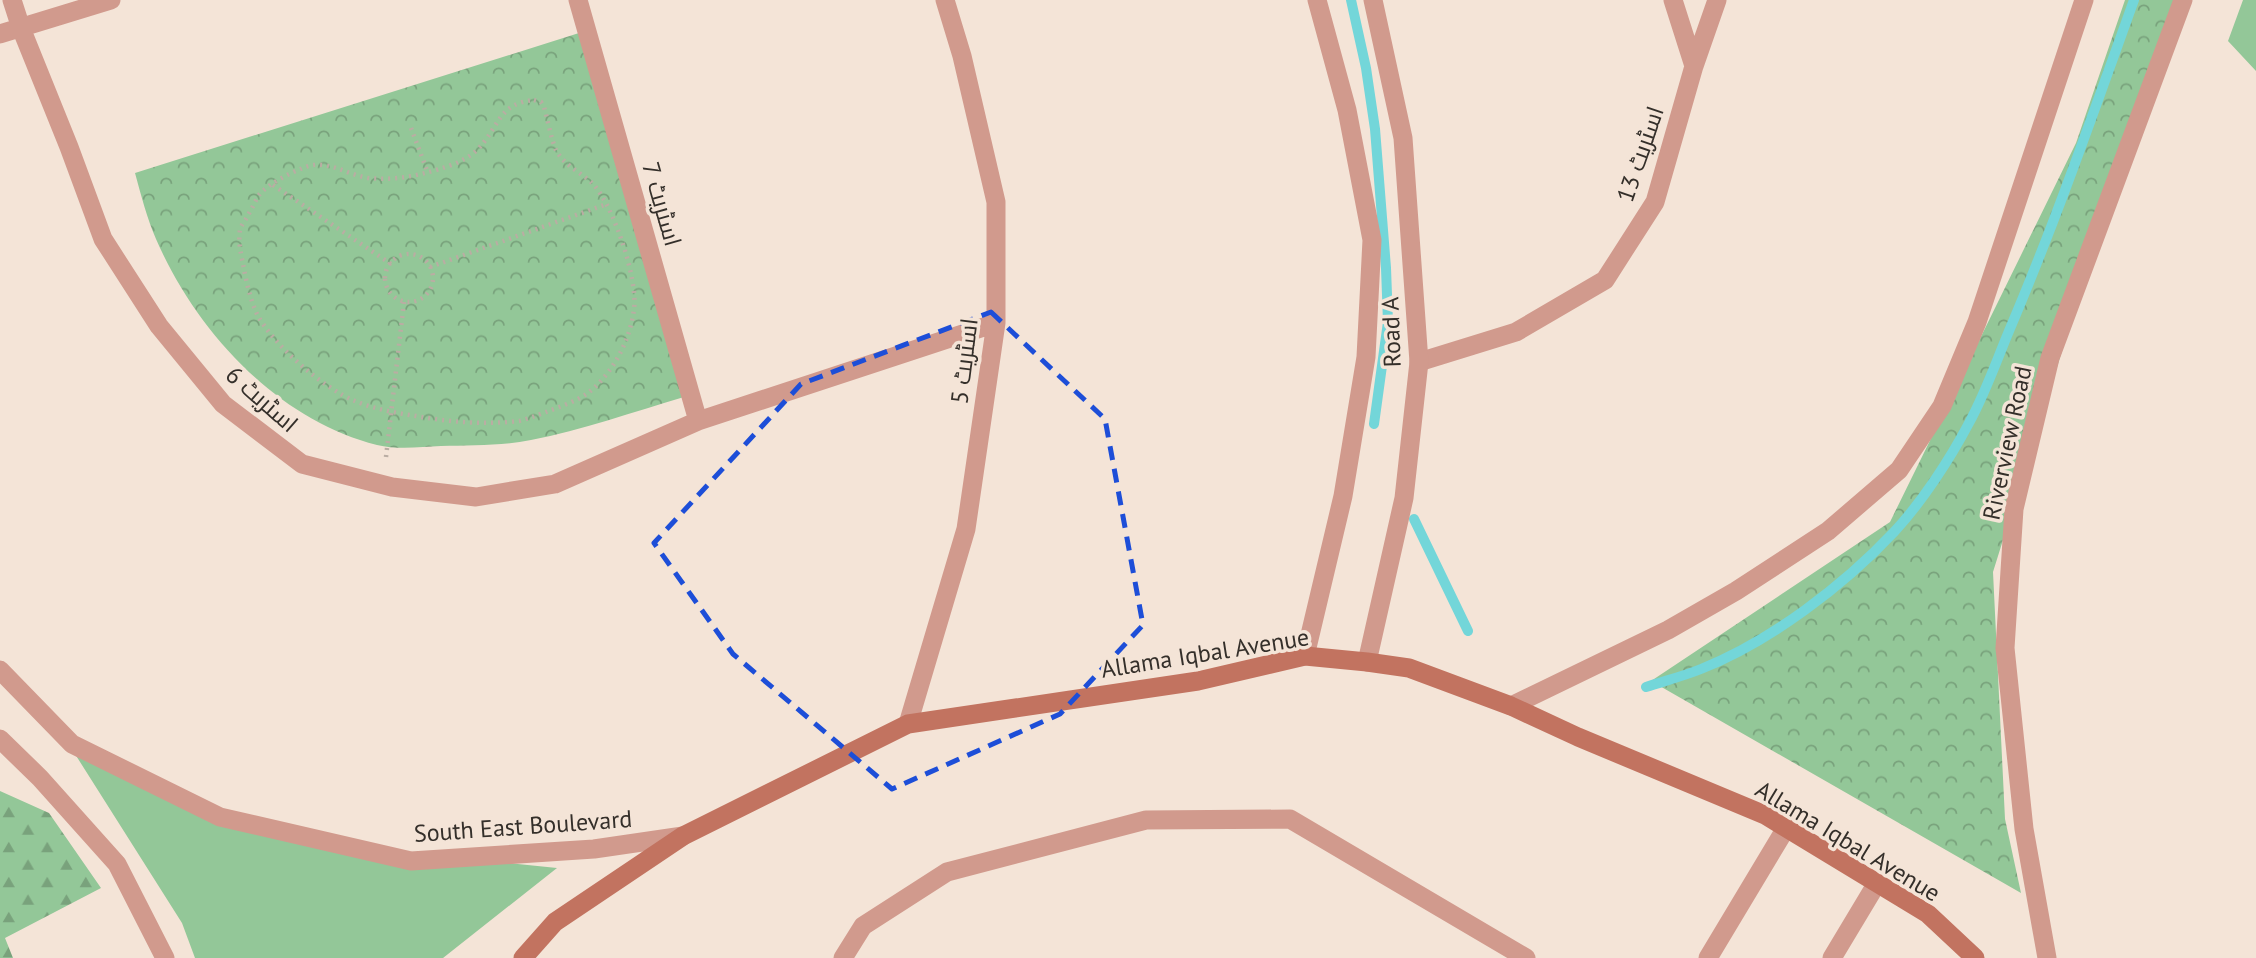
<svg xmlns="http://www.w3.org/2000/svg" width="2256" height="958" viewBox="0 0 2256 958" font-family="'PT Sans',Cairo,sans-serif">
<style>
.grass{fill:#93c798}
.forest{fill:url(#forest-firs)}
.park{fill:url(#park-crowns)}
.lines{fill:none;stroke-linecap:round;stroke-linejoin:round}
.stream{stroke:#73d6d9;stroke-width:10}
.path{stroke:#baada3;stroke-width:4.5;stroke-dasharray:2 5;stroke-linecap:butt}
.minor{stroke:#d19a8d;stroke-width:19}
.tertiary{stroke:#d19a8d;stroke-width:19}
.secondary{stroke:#c27360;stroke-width:19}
.marked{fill:none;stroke:#1d4ed8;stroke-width:5;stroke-dasharray:14 9;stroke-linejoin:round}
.labels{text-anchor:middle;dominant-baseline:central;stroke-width:7;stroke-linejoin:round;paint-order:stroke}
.street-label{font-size:24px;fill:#342f2a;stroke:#f4e4d7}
</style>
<defs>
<pattern id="forest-firs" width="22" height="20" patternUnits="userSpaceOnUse" patternTransform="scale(1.75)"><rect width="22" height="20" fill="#93c798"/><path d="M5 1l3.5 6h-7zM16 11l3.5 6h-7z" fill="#79a27c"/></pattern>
<pattern id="park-crowns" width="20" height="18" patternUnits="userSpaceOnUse" patternTransform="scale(1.75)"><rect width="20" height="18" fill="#93c798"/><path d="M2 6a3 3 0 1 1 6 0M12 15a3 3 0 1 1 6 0" fill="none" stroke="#79a27c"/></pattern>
</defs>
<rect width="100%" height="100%" fill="#f4e4d7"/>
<!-- grass -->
<path class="grass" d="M2243,0h13v71l-28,-30z
M75,754l206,86 276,28 -114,90h-248l-13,-35z"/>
<!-- forest -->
<path class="forest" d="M0,791l49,22 52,75 -96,50 8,20h-13z"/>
<!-- park -->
<path class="park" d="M2125,0h51l-64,191 -119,381 12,247 16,74 -370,-212 239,-159 186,-379z
M579,33l105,364c-51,15 -102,33 -153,43 -29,6 -61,5 -90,6 -20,1 -44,4 -64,-1 -100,-25 -181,-114 -221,-206 -9,-21 -15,-44 -21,-66z"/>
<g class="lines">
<!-- stream -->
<path class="stream" d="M1351,0l15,68 9,61 11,139 2,54 -14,102
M1414,519l54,112
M1646,687c18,-6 38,-11 55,-18 70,-28 142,-83 193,-137 28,-30 56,-73 75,-109 16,-29 27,-61 40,-92 46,-108 85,-220 125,-331"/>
<!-- path -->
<path class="path" d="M534,100l7,2 3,5c3,10 8,35 12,43 9,17 27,23 38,35 20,23 44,94 40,124 -4,32 -21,64 -46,84 -11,8 -29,14 -42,19 -9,3 -18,7 -27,9 -34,4 -70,1 -103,-5 -20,-3 -42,-7 -61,-15 -32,-13 -82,-56 -98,-87 -7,-15 -11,-34 -14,-50 -2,-10 -5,-23 -3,-34 1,-5 6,-10 8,-15 4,-6 7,-14 11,-20 9,-11 31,-22 44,-27 22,-10 42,6 65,10 19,2 38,0 57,-5 16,-4 40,-11 52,-23 22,-22 21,-47 57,-50z
M411,128l17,45
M273,185l118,79
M385 278a24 24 0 1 1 48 0a24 24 0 1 1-48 0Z
M430,267l177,-63
M386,457l18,-155"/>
<!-- minor -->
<path class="minor" d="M12,0l9,28 48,119 34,92 56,87 64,78 79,60 90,23 84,10 79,-13 143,-63 298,-98
M578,0l120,421
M1673,0l21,66
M0,34l111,-34
M1419,362l97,-30 89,-52 50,-78 39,-136 23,-66
M908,724l58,-195 30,-206v-121l-34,-146 -17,-56
M843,958l20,-32 84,-54 199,-52 144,-1 236,139
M1708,958l78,-130
M1832,958l45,-75"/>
<!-- tertiary -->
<path class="tertiary" d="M1305,656l38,-160 23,-139 6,-117 -25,-130 -30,-110
M1367,662l37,-164 15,-136 -16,-224 -30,-138
M0,670l72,74 148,73 191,44 183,-12 89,-13
M1511,706l157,-76 68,-39 92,-60 71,-61 43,-64 35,-84 107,-322
M0,739l40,39 77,86 48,94
M2047,958l-23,-129 -19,-181 9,-139 36,-151 133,-358"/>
<!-- secondary -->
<path class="secondary" d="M523,958l32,-36 128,-86 225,-112 290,-43 107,-25 62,6 42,6 102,38 67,31 187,78 163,99 47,44"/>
</g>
<!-- marked area -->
<path class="marked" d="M991,312l114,107 38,206 -83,89 -168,75 -159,-135 -79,-111 147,-159z"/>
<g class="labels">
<!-- street labels -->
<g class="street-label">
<text transform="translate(1640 154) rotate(-71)">اسٹریٹ 13</text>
<text transform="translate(662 204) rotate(74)">اسٹریٹ 7</text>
<text transform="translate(1391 332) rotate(-92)">Road A</text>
<text transform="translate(964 361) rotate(-83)">اسٹریٹ 5</text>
<text transform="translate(262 399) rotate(41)">اسٹریٹ 6</text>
<text transform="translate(2007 443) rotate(-78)">Riverview Road</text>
<text transform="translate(1205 653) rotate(-9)">Allama Iqbal Avenue</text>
<text transform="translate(523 826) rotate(-4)">South East Boulevard</text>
<text transform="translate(1848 841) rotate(31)">Allama Iqbal Avenue</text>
</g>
</g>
</svg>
